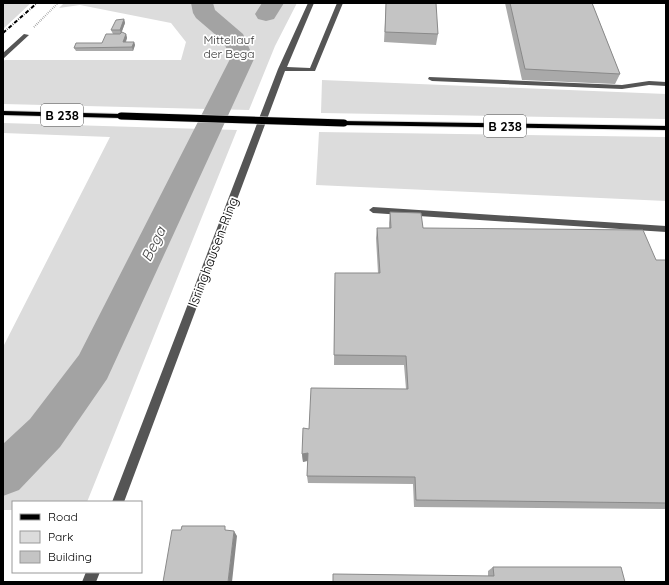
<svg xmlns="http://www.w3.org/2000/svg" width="669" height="585" viewBox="0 0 669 585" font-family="Quicksand,sans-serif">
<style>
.green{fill:#dcdcdc}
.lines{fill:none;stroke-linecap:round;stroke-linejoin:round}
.river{fill:#a3a3a3;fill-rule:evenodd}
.major-casing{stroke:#dbdbdb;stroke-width:2}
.path{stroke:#777;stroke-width:2;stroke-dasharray:0.5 1.5;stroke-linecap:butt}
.minor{fill:#555;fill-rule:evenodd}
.major{fill:#000;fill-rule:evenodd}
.rail{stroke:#000;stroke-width:2;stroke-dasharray:4 1.5 0.5 1.5;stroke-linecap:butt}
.major-bridge-casing{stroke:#dbdbdb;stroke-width:8;stroke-linecap:butt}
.major-bridge{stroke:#000;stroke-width:7}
.wall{fill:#a9a9a9}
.shaded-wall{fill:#898989}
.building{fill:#c4c4c4;stroke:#898989}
.labels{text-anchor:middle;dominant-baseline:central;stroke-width:3.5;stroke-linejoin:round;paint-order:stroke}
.far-park-label{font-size:12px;fill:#333;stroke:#fff}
.shield{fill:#fff;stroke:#4c4c4c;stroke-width:1}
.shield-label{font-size:13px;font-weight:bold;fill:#000}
.street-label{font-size:14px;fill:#000;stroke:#fff}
.water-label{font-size:15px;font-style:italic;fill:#444;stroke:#fff}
</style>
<rect width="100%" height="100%" fill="#fff"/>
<!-- green -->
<path class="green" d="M3,3h28l-28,26z
M64,3h233l-22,43 -26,64 -246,-6v-43l2,-1h176l5,-18 -15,-19 -91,-18 -21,3z
M322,80l344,14v25l-345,-6z
M3,123l234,7 -150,372h-74v8h-10v-163l107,-210 -107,-4z
M319,132l347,5v64l-350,-16z"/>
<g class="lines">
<!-- river -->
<path class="river" d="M191,3h22l2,7 28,24 11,25 -147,320 -47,68 -41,43 -16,6v-52l27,-25 49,-64 151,-296 -6,-17 -28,-24 -3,-5z
M262,3h22l-10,16 -8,2 -8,-2 -3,-5z"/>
<!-- major casing -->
<g class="major-casing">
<path id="major" d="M3,111l118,3 4,2 -4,2 -118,-3z
M341,121l325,5v4l-322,-5 -4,-2z"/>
</g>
<!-- path -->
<path class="path" d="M34,27l24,-24"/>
<!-- minor -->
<path class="minor" d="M308,3h6l-27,64 23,1 27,-65h6l-28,68h-30l-161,431h-12l166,-433z
M24,34l5,1 -26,24v-6z
M429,77l193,8 27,-4 17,1v4l-17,-1 -27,4 -190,-8 -4,-2z
M373,207l293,19v6l-293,-19 -4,-3z
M86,572h14l-4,10h-14z"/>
<!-- major -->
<use href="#major" class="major"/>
<!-- rail -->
<path class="rail" d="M3,33l34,-30"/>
<!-- major-bridge casing -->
<g class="major-bridge-casing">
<path id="major-bridge" d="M121,116l223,7"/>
</g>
<!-- major-bridge -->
<use href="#major-bridge" class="major-bridge"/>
</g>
<!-- wall -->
<path class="wall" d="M386,3l52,31 -2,11 -52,-3z
M505,3h87l28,71 -5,10 -93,-4z
M124,19l1,4 -4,10 5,1 1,4 -1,4h8l1,3 -2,6h-57l-2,-3 28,-5 18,-9h1h-8l-2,-4z
M390,212l33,16 233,32h10v249l-252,-2 -1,-23 -105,-1 -1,-7 1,-15 -5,1 -1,-8 7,-25 97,-40 -2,-24h-70l1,-92h43l-2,-35 1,-10h12v-5z
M493,567l132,15 -137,-6v-5z"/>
<!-- shaded-wall -->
<path class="shaded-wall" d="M124,19l1,4 -4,11 -1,-4z
M126,34l1,4 -3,7 -1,-3z
M134,42l1,3 -2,6 -1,-4z
M308,453l1,7 -6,2 -1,-8z
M234,531l3,5 -5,46h-4z"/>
<!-- building -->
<path class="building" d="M386,3h50l2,31 -53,-2z
M510,3h82l28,71 -95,-5z
M124,19l-4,11h-9l5,-10z
M122,32l4,2 -3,8h11l-2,5 -58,1 2,-5h26l4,-9h14z
M390,212l31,1 2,15 220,2 13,30h10v243l-250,-3 -1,-23 -108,-1 1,-23 -6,1 1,-26 6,1 2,-41 97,1 -2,-33 -72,-1 1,-82h45l-3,-45h14z
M182,526h43v4l9,1 -6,51h-65l9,-52h9z
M493,567h128l4,15h-292v-8l161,2z"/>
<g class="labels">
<!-- far-park labels -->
<g class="far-park-label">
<text x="229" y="39">Mittellauf<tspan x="229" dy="14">der Bega</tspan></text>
</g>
<!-- shield labels -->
<g class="shield">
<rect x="41" y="104" width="42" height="22" rx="3"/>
<rect x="484" y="115" width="42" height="22" rx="3"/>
</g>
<g class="shield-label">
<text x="62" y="115">B 238</text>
<text x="505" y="126">B 238</text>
</g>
<!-- street labels -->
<g class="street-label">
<text transform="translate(213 252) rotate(-69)">Isringhausen-Ring</text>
</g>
<!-- water labels -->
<g class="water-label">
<text transform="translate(153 244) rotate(-64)">Bega</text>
</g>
</g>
<!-- border -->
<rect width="669" height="585" fill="none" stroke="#000000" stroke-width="8"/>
<!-- legend -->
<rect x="12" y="501" width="130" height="72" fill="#ffffff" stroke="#999999"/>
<rect x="20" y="514" width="20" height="6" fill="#000000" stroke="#999999"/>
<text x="48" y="521" font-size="12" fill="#000000">Road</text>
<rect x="20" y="531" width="20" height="12" fill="#dcdcdc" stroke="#999999"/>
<text x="48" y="541" font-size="12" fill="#000000">Park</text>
<rect x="20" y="551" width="20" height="12" fill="#c4c4c4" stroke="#999999"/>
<text x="48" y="561" font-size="12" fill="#000000">Building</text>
</svg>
